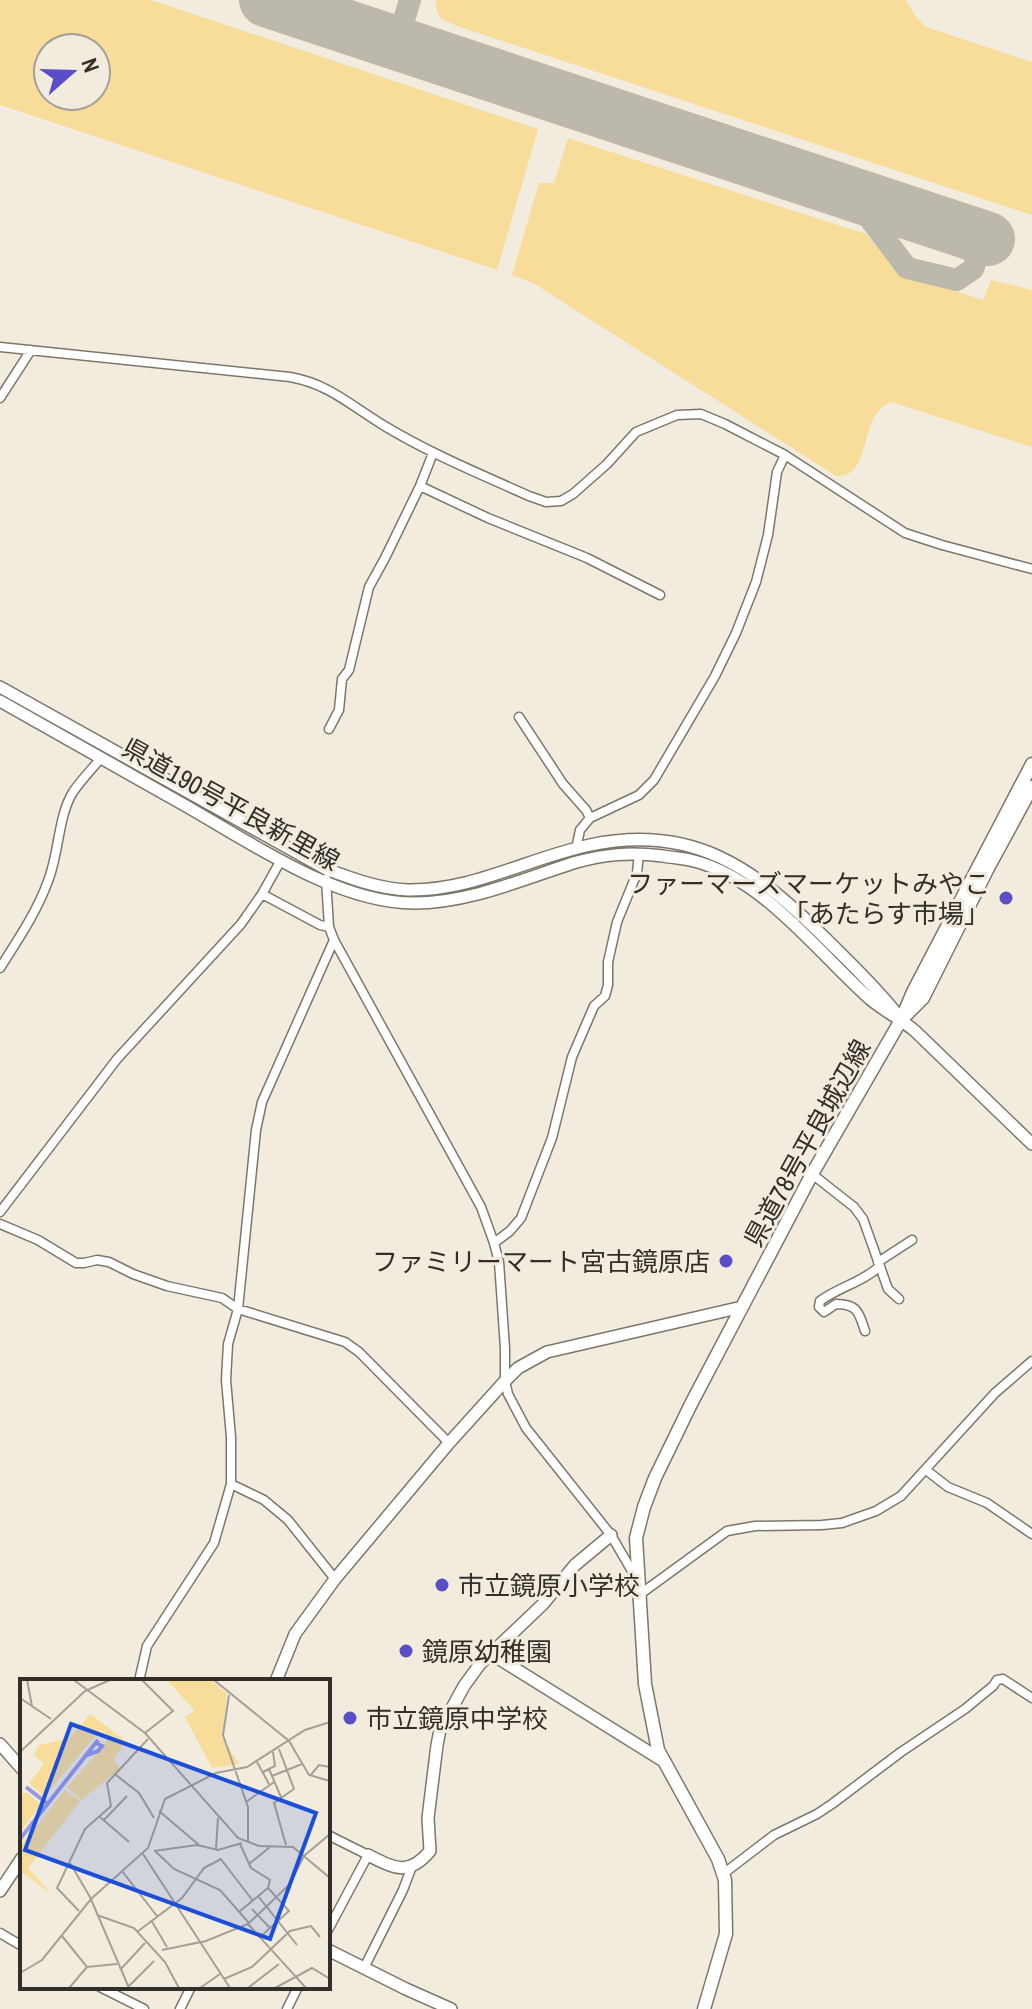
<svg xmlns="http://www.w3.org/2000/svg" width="1032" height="2009" viewBox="0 0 1032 2009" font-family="'Archivo Narrow','Noto Sans JP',sans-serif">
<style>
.green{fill:#f8dc9a;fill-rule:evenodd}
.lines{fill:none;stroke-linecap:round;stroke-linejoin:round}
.taxiway{stroke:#bcb8ac;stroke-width:22}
.runway{stroke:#bcb8ac;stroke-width:54}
.street-casing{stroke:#7c776a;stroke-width:11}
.secondary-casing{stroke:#7c776a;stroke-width:14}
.primary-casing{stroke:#7c776a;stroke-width:15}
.street{stroke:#fff;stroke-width:8}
.secondary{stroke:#fff;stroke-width:11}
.primary{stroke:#fff;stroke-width:12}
.poi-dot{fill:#594ec6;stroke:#f2ecde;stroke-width:3}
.labels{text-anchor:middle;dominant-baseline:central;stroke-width:6;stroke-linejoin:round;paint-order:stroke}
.street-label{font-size:26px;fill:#322f2a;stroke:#f2ecde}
.poi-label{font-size:26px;fill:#322f2a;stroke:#f2ecde;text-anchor:start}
.inset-river{fill:none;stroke:#9698e4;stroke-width:4}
.inset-road{fill:none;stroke:#a5a096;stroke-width:2}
.view{fill:#1d4ed8;fill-opacity:0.15;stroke:#1d4ed8;stroke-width:4}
.inset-edge{fill:none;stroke:#322f2a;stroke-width:4}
</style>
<rect width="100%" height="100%" fill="#f2ecde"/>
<!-- green -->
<path class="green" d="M0,0h151l387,129 -41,141 -497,-165zM96,48v48h-48v-48z
M436,0h470l9,16 11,11 106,35v153l-575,-189c-15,-7 -22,-8 -21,-26z
M568,138l298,96 33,39 84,27 8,-20 41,10v157l-141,-45c-34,12 -17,76 -55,74l-303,-193 -21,-8 27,-92h15z"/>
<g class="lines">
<!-- taxiway -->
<path class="taxiway" d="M397,43l13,-43
M851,194l56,74 50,12 16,-11 5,-14 -11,-23"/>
<!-- runway -->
<path class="runway" d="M266,0l722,239"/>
<!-- street casing -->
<g class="street-casing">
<path id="street" d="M0,347l290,30c39,7 60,28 93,48 46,28 97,49 146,71l17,6 15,-1 12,-7 34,-30 29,-32 41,-17 24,-1 24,10 60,31 120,78 37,12 90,24
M0,398l31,-48
M420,486l68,32 99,40 73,37
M519,717l44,67 23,26 4,8
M329,729l10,-19 3,-31 7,-9 20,-83 16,-29 35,-72 13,-33
M576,849l4,-19 10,-12 49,-23 15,-15 61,-104 21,-43 20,-51 12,-47 9,-63 8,-17
M326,879l3,48 5,13 147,267 13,36 5,19 6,86v33l3,13 18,34 85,107 25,43
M262,894l58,31 9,2
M0,968c17,-27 37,-56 48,-87 11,-27 10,-65 25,-89 8,-12 19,-23 28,-34
M812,1174l42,33 9,12 25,70 11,10
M0,1212l117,-153 124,-135 21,-30 19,-34
M0,1224l38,16 38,23h8l13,-3 12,2 24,12 34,12 55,12 16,11 107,33 14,10 90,91
M494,1243l16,-12 11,-13 31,-80 20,-81 22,-51 11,-10 3,-11v-23l9,-40 20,-49 2,-20
M878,1262l34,-22
M865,1331c-6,-18 -7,-27 -29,-27l-12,8 -5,-5 1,-6c19,-14 43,-19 60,-35
M926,1470l22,17 39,16 45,31
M231,1484l33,16 24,20 47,59
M639,1595l88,-64 28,-5 67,-1 20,-2 34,-12 25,-15 94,-103 37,-32
M139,1681l8,-35 67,-103 17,-59v-47l-5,-57 2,-36 10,-35 18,-179 6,-28 72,-162
M328,1835l40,20 -40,75
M723,1874l51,-39 43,-21 15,-10 69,-52 64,-43 28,-23 4,-6 6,-1 29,19
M0,1933l22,13
M364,1968l39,-78 9,-24
M100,1987l44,22
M180,2009l11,-22
M287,2009l11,-22"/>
</g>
<!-- secondary casing -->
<g class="secondary-casing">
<path id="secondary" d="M0,687l326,182c27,10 54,20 82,21 65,1 120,-32 182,-45 104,-22 165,24 235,93 25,25 50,48 71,75
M0,701c62,35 124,70 186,105 65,37 151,97 228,97 54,0 107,-23 159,-40 32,-9 57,-11 90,-7 10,2 21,2 31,5 70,18 124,92 176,138 14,12 31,20 45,32l117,113
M490,1653l175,109
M276,1681l19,-47 40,-55 114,-136 56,-62 13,-13 29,-16 195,-45
M0,1744l22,25
M368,1855c26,13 40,22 62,-4l-2,-33 9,-73 3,-15 24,-44 16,-22 63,-60 32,-39 36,-30
M0,1891l22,-33
M328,1950l78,39 45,20"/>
</g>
<!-- primary casing -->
<g class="primary-casing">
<path id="primary" d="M906,1015l17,-17 64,-128 45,-83
M704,2009l22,-75 -1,-54 -7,-21 -60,-109 -13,-66 -9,-146 8,-31 11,-29 36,-74 121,-230 89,-154 12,-28 119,-228"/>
</g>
<!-- street -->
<use href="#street" class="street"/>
<!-- secondary -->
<use href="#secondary" class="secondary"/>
<!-- primary -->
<use href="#primary" class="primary"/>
</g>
<!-- markers -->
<g class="poi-dot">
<circle cx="1006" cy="898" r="8"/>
<circle cx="726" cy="1261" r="8"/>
<circle cx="442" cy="1585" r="8"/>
<circle cx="406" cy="1651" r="8"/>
<circle cx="350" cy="1718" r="8"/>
</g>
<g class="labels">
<!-- street labels -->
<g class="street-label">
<text transform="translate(231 804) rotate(29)">県道190号平良新里線</text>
<text transform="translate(807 1143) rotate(-61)">県道78号平良城辺線</text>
</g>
<!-- poi labels -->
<g class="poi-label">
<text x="990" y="883" text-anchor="end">ファーマーズマーケットみやこ<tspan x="990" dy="30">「あたらす市場」</tspan></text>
<text x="710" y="1261" text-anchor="end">ファミリーマート宮古鏡原店</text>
<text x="458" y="1585">市立鏡原小学校</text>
<text x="422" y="1651">鏡原幼稚園</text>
<text x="366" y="1718">市立鏡原中学校</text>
</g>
</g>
<!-- overview -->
<g transform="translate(20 1679)">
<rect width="310" height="310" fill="#f2ecde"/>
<path d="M147,1h44l16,14 -5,43 17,27 -27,4 -27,-51 10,-6zM70,35l36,27 -12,18 6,10 -39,31 -14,-13 38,-43 3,-9 -8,-5 -56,67 -15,-14 15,-19 -10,-9 5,-10 31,-7zM45,111l15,11 -52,67 24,26 -32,-23v-24zM7,113l14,13 -21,27v-37z" fill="#f8dc9a"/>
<path class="inset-river" d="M67,76l11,-4 4,-5 -6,-3M6,108l22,17M0,160l78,-99"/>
<path class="inset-road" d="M7,1l5,26M54,1l71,53 93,105 21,8 34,1 37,31M122,1l31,31 -28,22M194,1l75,61 20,34 21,6M65,12l25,-11M209,16l-6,40 25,72v35M0,19l31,21M259,70l15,40 -20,14 12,42M0,73l65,-61M237,83l12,22M249,90l12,28M243,93l12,-6 -2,-14M96,96l23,18 15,25M252,97l30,-12M290,97l9,-11 11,2M226,123l28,-20M139,132l40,34M80,138l29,25M83,142l24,-25M220,165l11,24 19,12 -2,8 21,23 -30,27M196,170l2,-31M134,172l43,-6 21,5 24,-7M135,172l19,18 46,21 29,33M123,175l87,134M200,179l33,43M50,184l20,34M229,185l21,-17M102,192l35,45M238,217l39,49M70,218l39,91M232,230l18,19M59,232l-22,-23 28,-59 26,-23 -4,-23 41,-44M220,232l28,-23M77,236l37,13 31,34 14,26M131,241l16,27M228,245l58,64M117,253l45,-34 22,-30 17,-9M42,257l25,31 30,-3M142,271l44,-9 42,-17 42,-40 14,-28 26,-22M100,291l25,-27M0,294l22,-13 49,-61 57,-51 17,-49 51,-26 31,-6 58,-37 25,-8M204,300l28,-12 38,-36 21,-5 9,11M108,308l26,-26M49,309l18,-21M180,309l20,-14M228,309l31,-24M255,309l37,-20 18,11"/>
<path class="view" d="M51,45l245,89 -46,126 -245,-89z"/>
<rect width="310" height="310" class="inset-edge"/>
</g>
<!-- north arrow -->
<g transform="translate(72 72) rotate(70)"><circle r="38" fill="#f2ecde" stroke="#a5a096" stroke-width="2"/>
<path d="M0-6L14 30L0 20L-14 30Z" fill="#594ec6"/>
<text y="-12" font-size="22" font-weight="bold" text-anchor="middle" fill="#322f2a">N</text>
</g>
</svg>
